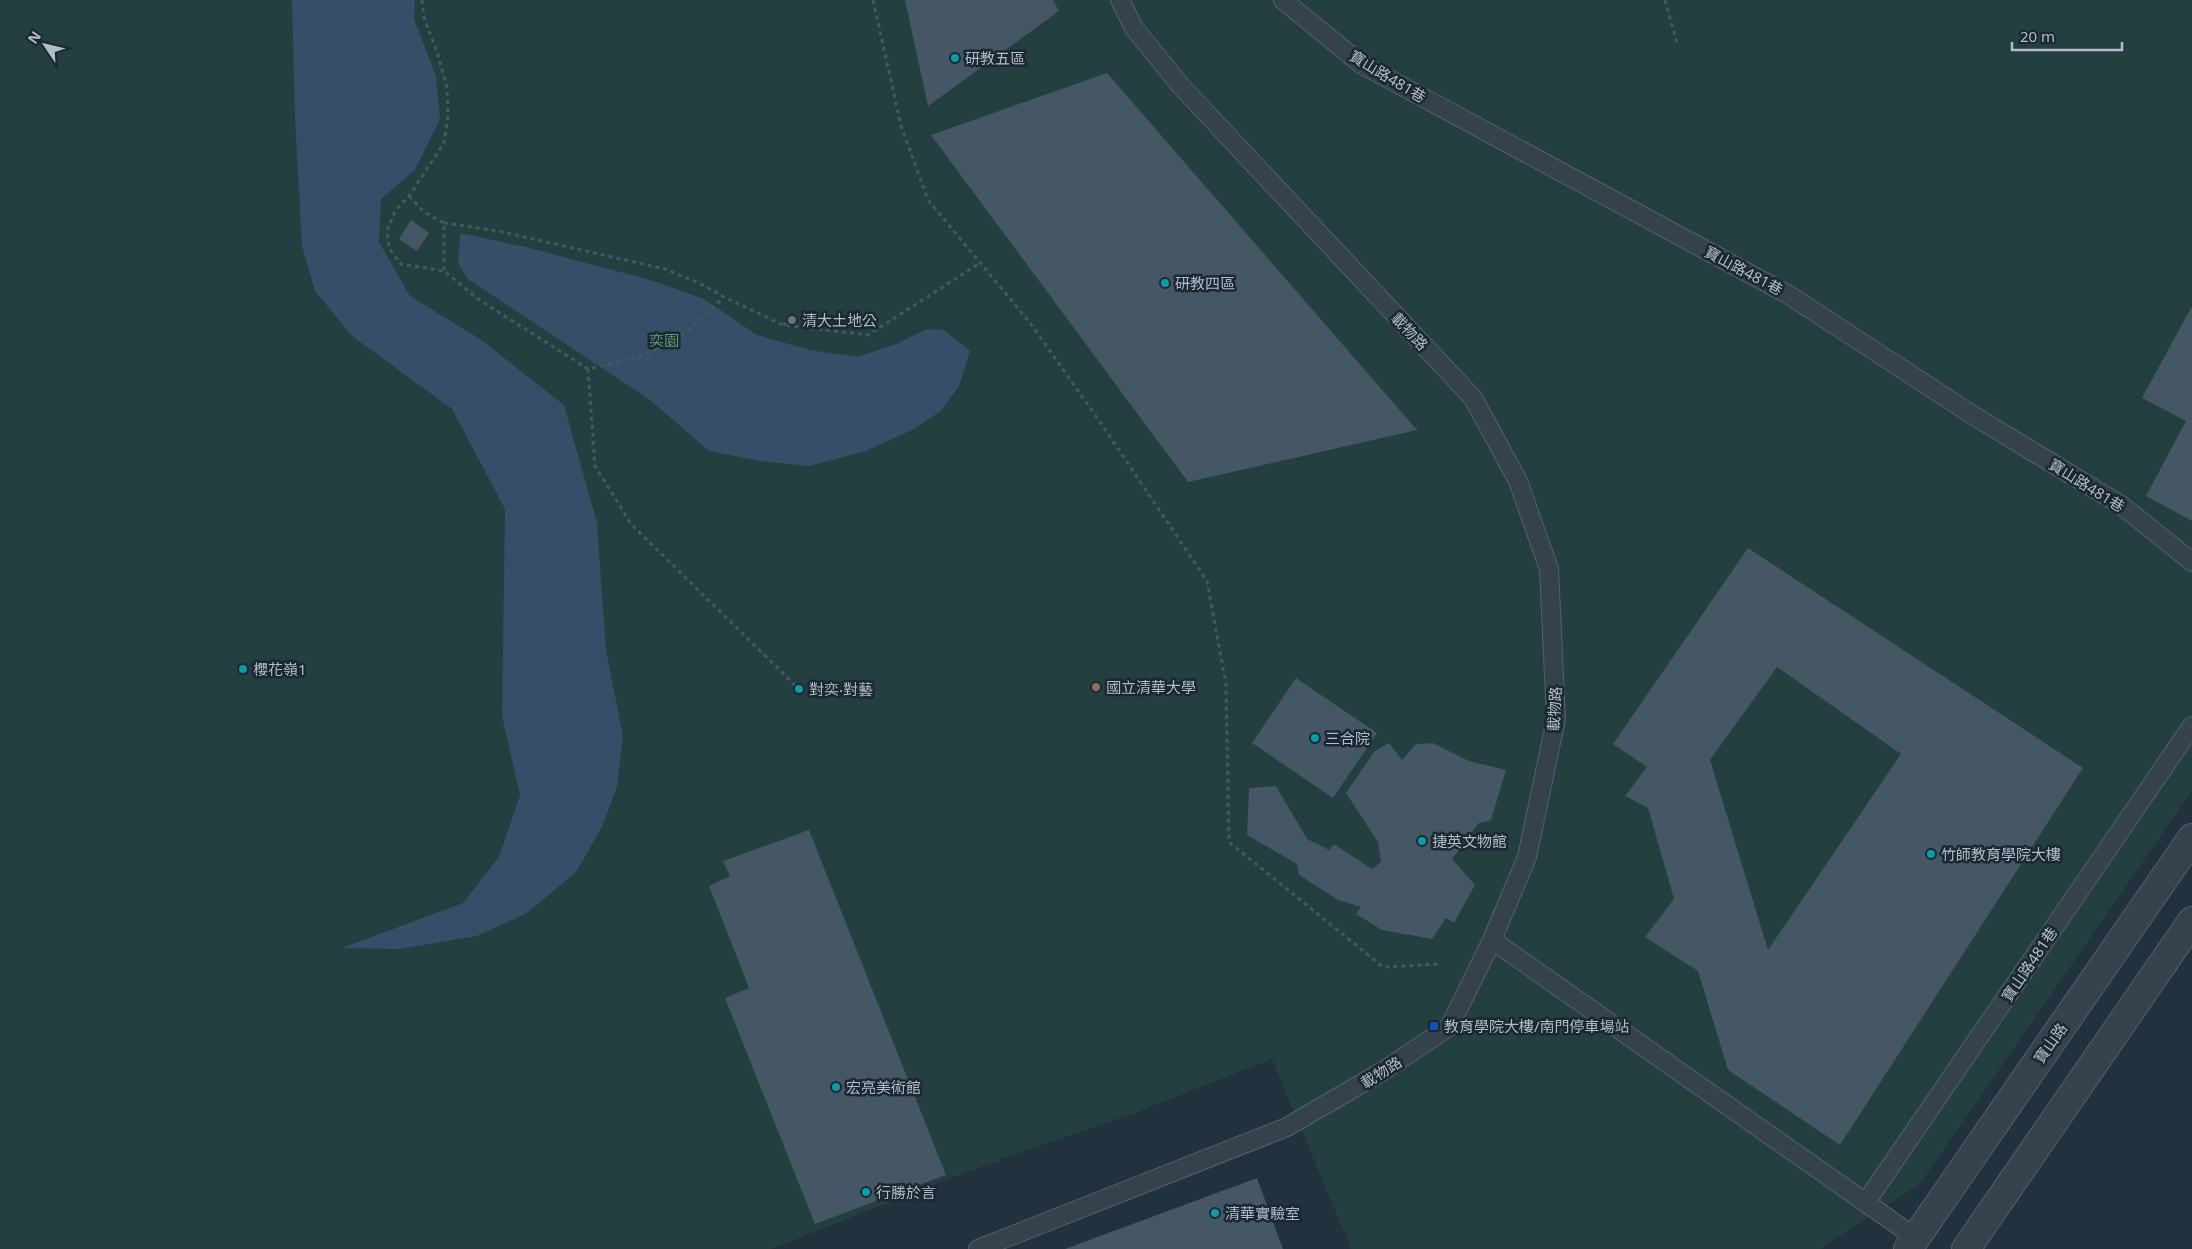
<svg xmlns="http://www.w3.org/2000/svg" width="2192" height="1249" viewBox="0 0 2192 1249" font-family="'Noto Sans','Noto Sans TC',sans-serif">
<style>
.green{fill:#233f3f}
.water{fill:#344f67}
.building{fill:#455665;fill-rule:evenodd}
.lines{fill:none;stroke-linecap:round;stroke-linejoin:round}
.service-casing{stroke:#54606c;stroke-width:20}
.tertiary-casing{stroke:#54606c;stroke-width:30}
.path{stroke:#415b5c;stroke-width:3;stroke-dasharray:4 4;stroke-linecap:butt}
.service{stroke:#35424e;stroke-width:18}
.tertiary{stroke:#35424e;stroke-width:28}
.culture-dot{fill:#0f9aa8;stroke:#1b2733;stroke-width:2}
.worship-dot{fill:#6b7280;stroke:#1b2733;stroke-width:2}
.education-dot{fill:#8d6e63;stroke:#1b2733;stroke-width:2}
.transit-dot{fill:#1a4fb4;stroke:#1b2733;stroke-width:2}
.labels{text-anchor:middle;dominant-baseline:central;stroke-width:5;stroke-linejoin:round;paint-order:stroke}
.poi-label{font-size:15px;fill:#b1bdca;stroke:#1b2733;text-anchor:start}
.street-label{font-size:15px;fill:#b1bdca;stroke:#1b2733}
.park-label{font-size:15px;fill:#669d6d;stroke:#1b2733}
</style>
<rect width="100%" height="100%" fill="#21313e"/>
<!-- green -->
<path class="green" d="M0,0h2192v791l-272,393 -100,65h-469l-79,-190 -132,52 -171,60 -198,78h-771z"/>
<!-- water -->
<path class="water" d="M292,0h123l-1,19 22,57 4,43 -25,51 -34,29 -2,43 31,54 70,43 84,66 33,118 9,127 17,86 -6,51 -15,40 -26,45 -49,41 -50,23 -77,13 -58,-1 121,-45 36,-46 21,-62 -18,-79 3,-207 -53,-100 -100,-73 -37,-45 -13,-45 -7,-128z
M460,233l66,14 128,34 50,18 53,36 53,15 47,7 39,-13 31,-15 17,1 26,21 -11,35 -18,25 -29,19 -46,21 -57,15 -50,-5 -50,-10 -59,-51 -182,-121 -10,-16z"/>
<!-- building -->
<path class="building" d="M905,0h148l6,11 -131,95z
M1107,73l310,357 -229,52 -257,-347z
M411,220l18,13 -12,18 -18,-12z
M2192,306v215l-46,-25 40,-75 -44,-23z
M1748,548l335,220 -243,377 -112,-75 -30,-99 -53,-34 29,-38 -26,-91 -23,-12 22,-29 -34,-23zM1777,667l124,87 -133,196 -58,-190z
M1296,678l81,55 -44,65 -81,-55z
M1389,743l13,17 14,-16 17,-1 36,18 37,9 -15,50 -12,3 -27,36 23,26 -21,38 -8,-5 -14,21 -50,-9 -26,-16 5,-7 -23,-7 -39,-25 -2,-11 -50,-29 2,-47 27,-2 31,53 22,11 5,-6 38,25 9,-7 -3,-20 -32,-49 28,-41z
M809,830l137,345 -131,49 -90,-226 24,-10 -40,-102 21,-10 -7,-15z
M1257,1178l26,71h-218z"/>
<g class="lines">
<!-- service casing -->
<g class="service-casing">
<path id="service" d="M1283,0l78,64 428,231 182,119 150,91 71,57
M1492,940l424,298
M1866,1202l326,-476
M978,1249l309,-122 96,-56 67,-45 42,-86 35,-83 29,-138 -7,-150 -31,-88 -45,-83 -293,-313 -46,-57 -14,-28"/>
</g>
<!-- tertiary casing -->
<g class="tertiary-casing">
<path id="tertiary" d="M1908,1249l284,-411
M1966,1249l226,-328"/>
</g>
<!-- path -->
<path class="path" d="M422,0l2,18 13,34 10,36 1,28 -4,27 -35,53 -14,15 -8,20 2,17 12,16 43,7 34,28 110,70 58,-14 44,-26 34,-32
M873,0l28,126 27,74 103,124 69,98 107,159 19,103 3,158 154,125 58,-3
M1665,0l13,46
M409,196l15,16 20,11v48
M444,223l54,8 167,38 38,16 21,12 59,28 85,10 112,-72
M783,325l9,-5
M588,369l7,97 36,58 168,165"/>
<!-- service -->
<use href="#service" class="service"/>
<!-- tertiary -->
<use href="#tertiary" class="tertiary"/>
</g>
<!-- markers -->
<g class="culture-dot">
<circle cx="955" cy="58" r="5"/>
<circle cx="1165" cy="283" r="5"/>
<circle cx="243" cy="669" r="5"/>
<circle cx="799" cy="689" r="5"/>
<circle cx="1315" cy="738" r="5"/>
<circle cx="1422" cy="841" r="5"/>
<circle cx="1931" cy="854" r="5"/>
<circle cx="836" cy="1087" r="5"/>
<circle cx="866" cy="1192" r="5"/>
<circle cx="1215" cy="1213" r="5"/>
</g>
<circle class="worship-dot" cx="792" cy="320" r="5"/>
<circle class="education-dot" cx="1096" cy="687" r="5"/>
<rect class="transit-dot" x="1429" y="1021" width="10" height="10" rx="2.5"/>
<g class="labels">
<!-- poi labels -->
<g class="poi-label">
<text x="965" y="58">研教五區</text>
<text x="1175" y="283">研教四區</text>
<text x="802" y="320">清大土地公</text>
<text x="253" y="669">櫻花嶺1</text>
<text x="1106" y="687">國立清華大學</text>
<text x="809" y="689">對奕‧對藝</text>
<text x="1325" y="738">三合院</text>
<text x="1432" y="841">捷英文物館</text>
<text x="1941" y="854">竹師教育學院大樓</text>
<text x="1444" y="1026">教育學院大樓/南門停車場站</text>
<text x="846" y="1087">宏亮美術館</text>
<text x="876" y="1192">行勝於言</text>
<text x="1225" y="1213">清華實驗室</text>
</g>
<!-- street labels -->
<g class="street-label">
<text transform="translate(1388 76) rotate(31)">寶山路481巷</text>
<text transform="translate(1744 270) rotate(28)">寶山路481巷</text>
<text transform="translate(1410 331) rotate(47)">載物路</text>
<text transform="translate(2087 485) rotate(32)">寶山路481巷</text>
<text transform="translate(1554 709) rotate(-87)">載物路</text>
<text transform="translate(2029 964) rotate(-56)">寶山路481巷</text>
<text transform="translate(2050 1043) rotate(-55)">寶山路</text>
<text transform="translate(1381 1072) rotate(-32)">載物路</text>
</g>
<!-- park labels -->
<g class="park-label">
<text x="664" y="340">奕園</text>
</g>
</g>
<!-- north arrow -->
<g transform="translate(45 45) rotate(305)" stroke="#1b2733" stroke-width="4" paint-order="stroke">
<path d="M0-4L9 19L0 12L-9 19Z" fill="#b1bdca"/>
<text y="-8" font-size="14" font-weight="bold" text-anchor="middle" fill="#b1bdca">N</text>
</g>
<!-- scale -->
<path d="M2012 42v8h110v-8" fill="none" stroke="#b1bdca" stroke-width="2.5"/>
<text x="2020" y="42" font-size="15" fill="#b1bdca" stroke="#1b2733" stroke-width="4" paint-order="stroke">20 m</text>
</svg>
